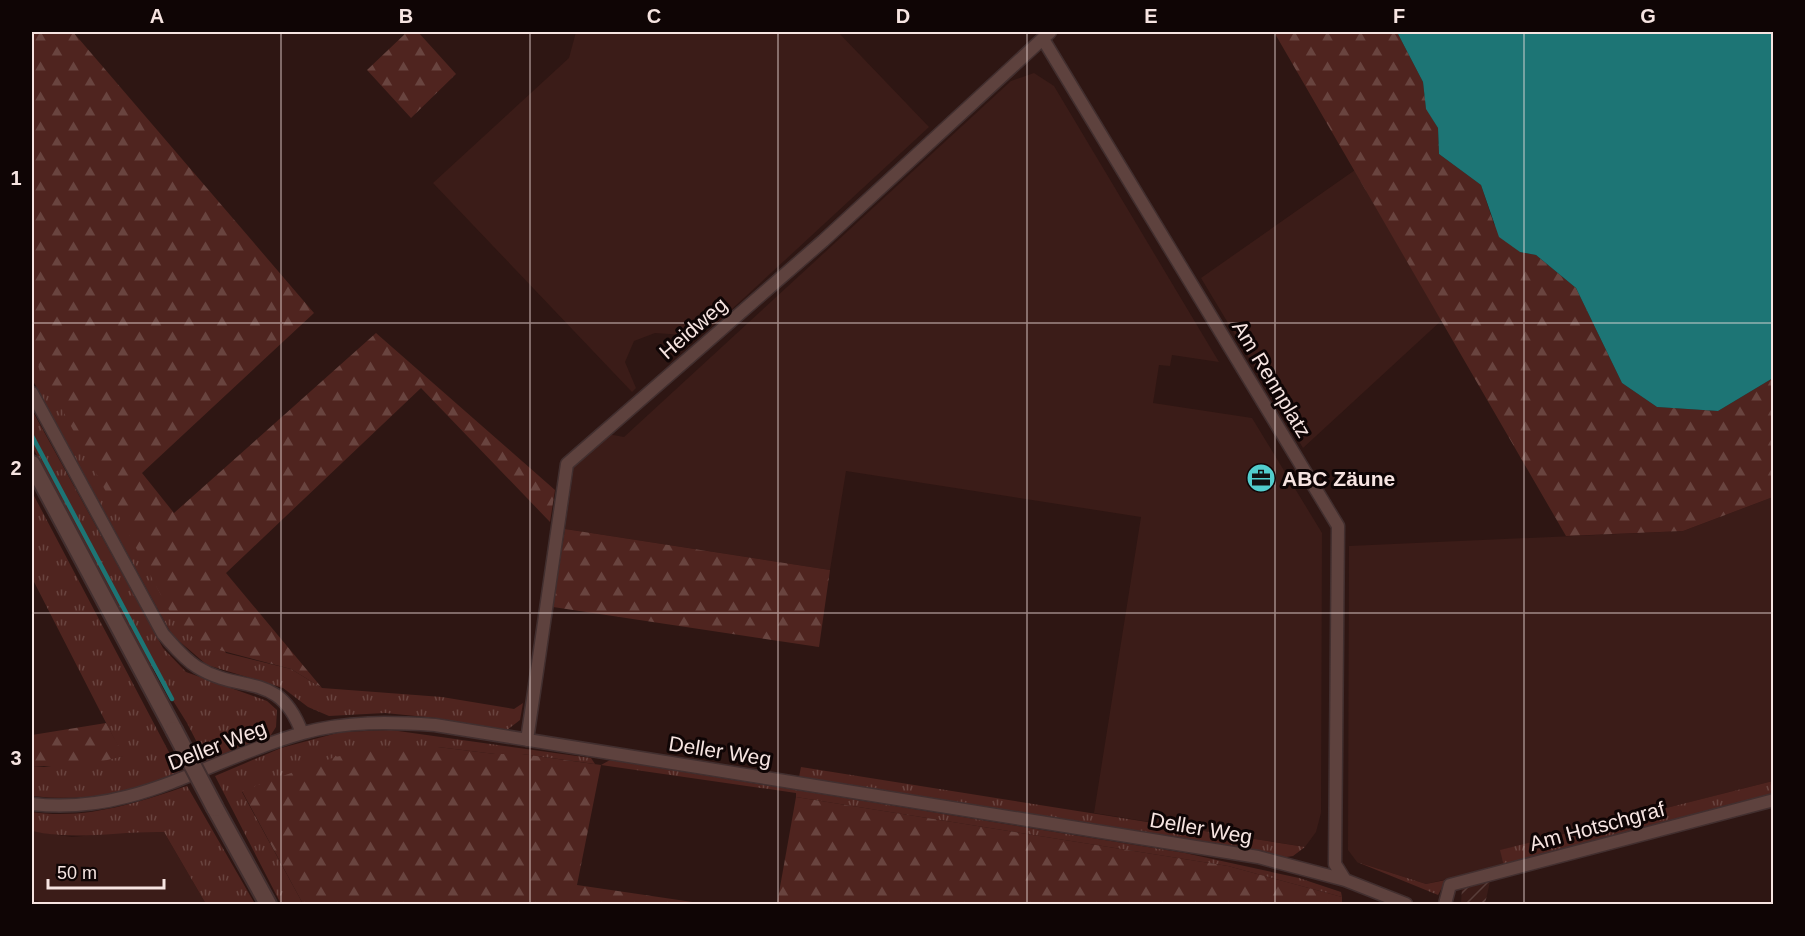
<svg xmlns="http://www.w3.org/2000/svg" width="1805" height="936" viewBox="0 0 1805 936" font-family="Helvetica,sans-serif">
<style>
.built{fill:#3b1c18}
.industrial{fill:url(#industrial-furrows)}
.grass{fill:url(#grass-tufts)}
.forest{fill:url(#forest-firs)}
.water{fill:#1d7575}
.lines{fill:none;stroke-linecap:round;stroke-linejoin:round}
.stream{stroke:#1d7575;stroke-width:4.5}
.street-casing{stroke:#422f2f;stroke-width:15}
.secondary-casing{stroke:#422f2f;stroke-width:20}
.street{stroke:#5e423e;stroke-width:12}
.secondary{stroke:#5e423e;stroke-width:16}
.secondary-bridge-casing{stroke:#422f2f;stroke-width:20;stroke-linecap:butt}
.secondary-bridge{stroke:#5e423e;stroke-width:16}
.grid{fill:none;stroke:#f6e4e1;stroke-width:1.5;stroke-opacity:0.55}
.labels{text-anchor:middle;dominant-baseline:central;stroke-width:6;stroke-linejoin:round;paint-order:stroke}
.street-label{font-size:21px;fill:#f6e4e1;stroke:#0f0505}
.poi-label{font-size:21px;font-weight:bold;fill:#f6e4e1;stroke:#0f0505;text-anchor:start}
.neatline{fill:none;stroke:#f6e4e1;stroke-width:2}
.grid-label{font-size:20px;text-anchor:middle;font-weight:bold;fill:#f6e4e1}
</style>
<defs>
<pattern id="industrial-furrows" width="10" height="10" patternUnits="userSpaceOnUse" patternTransform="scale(1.5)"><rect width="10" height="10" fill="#3b1c18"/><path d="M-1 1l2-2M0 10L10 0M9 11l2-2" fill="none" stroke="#583d39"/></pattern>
<pattern id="grass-tufts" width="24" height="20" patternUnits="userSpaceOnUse" patternTransform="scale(1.5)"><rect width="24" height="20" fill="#4f241f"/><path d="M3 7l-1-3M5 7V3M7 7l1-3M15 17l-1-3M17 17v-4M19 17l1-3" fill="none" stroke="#69443f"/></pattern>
<pattern id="forest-firs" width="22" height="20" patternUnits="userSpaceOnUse" patternTransform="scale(1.5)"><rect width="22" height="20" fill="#4f241f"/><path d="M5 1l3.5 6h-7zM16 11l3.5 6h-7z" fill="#69443f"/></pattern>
</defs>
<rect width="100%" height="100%" fill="#2e1613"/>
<!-- built -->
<path class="built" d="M576,32h262l91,95 -211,195 -16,9 -18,4 -29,-2 -21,8 -9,21 11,26 -4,4 -199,-209 136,-125z
M1034,73l20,13 165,276 -47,-7 -2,11 -11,-1 -6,38 99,15 70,115 -1,280 -5,19 -11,15 -211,-34 47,-296 -295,-46 -16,99 -265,-41 9,-62 34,-33 16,3 387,-356z
M1355,170l87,150 -139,128 -102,-170z
M1773,497v284l-272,69 3,16 -78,18 -69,-22 -9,-12 1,-304 334,-15z
M32,831l40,6 52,-5h40l42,72h-161l-13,-5z"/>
<!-- industrial -->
<path class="industrial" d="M1490,881l-5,23h-24l1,-16z"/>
<!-- grass -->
<path class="grass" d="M32,353l194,300 65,16 31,19 120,9 72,12 9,-6 -3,17 -13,10 -71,-12 -51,-5 -56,3 -21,-9 -25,-19 -76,-23 -35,-30 -140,-256z
M32,410l131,238 23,24 81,29 10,9 -1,17 -7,11 -62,24 -20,-39 -53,-85 -102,-192z
M32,492l148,281c-53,20 -92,29 -148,23v-30l12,1 79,-11 -91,-178z
M391,730l200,28 4,6 -73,-10h-27l-57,-7h-49l-147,45 61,112h-22l-66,-128 66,-28 60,-16z
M610,760l575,93 114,25 42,14 1,5 -114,-31 -432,-69v-4l-195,-28z
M801,767l504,80 -12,9 -13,2 -71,-15 -410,-66z
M1773,781v13l-269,72 -4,-16z
M187,786l68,118h-49l-42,-72c-46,-1 -88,9 -132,-1v-19c53,8 105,-9 155,-26z
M1357,862l69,22 20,-4 -8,15z"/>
<!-- forest -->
<path class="forest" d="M32,32h41l241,281 -172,160 32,40 202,-180 179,157 -5,32 -129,-134 -195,185 96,115 -31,-19 -87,-23 -27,-21 -145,-272z
M407,32h11l38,42 -45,44 -44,-48z
M1274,32h123l26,50 3,26 12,20 1,26 42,31 13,39 26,28 16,3 40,33 46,95 35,24 61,4 55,-33v119l-90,34 -117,5z
M565,529l265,41 -11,77 -266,-40z
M106,723l18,33 -42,10h-50v-31z
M389,747h49l57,7h27l79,11 -24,120 129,19h-403l-61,-113 93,-34z
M796,797l432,69 114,31v7h-565z"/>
<!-- water -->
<path class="water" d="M1397,32h376v346l-55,33 -61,-4 -35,-24 -46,-95 -40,-33 -16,-3 -21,-15 -18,-52 -42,-31 -1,-26 -12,-19 -3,-27z"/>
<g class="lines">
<!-- stream -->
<path class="stream" d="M32,436l140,263"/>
<!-- street casing -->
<g class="street-casing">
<path id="street" d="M1043,39l295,487 -3,338 10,16
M32,393l131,241c11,12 20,24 34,33 45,28 82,3 105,66
M527,740l40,-276 256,-223 227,-209
M32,804c103,12 176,-45 271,-71 44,-12 86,-11 132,-8l823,132 87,23 61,24
M1445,904l5,-19 324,-85"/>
</g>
<!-- secondary casing -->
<g class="secondary-casing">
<path id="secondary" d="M32,464l142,266
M215,808l53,96"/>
</g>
<!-- street -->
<use href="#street" class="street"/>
<!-- secondary -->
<use href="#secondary" class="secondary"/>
<!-- secondary-bridge casing -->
<g class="secondary-bridge-casing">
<path id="secondary-bridge" d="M174,730l41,78"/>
</g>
<!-- secondary-bridge -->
<use href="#secondary-bridge" class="secondary-bridge"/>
</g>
<!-- grid -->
<path class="grid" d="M281,32v872M530,32v872M778,32v872M1027,32v872M1275,32v872M1524,32v872M32,323h1742M32,613h1742"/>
<!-- icons -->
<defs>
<g id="office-disc" transform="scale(1.5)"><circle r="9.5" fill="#52cdcd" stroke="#0f0505"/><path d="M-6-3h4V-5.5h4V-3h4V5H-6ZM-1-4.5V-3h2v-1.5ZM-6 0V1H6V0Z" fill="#111"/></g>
</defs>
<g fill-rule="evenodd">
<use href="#office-disc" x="1261" y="478"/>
</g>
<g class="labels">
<!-- street labels -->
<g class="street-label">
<text transform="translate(693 328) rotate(-41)">Heidweg</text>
<text transform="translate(1272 379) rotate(59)">Am Rennplatz</text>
<text transform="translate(217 745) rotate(-21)">Deller Weg</text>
<text transform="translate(720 751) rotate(9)">Deller Weg</text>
<text transform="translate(1597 826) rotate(-15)">Am Hotschgraf</text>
<text transform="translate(1201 828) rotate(10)">Deller Weg</text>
</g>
<!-- poi labels -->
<g class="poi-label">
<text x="1282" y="478">ABC Zäune</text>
</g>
</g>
<!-- border -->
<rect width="1805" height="936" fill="none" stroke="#0f0505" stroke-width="66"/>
<!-- scale -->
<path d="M48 879v9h116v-9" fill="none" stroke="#f6e4e1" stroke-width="3"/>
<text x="57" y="879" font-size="18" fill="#f6e4e1" stroke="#0f0505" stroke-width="4.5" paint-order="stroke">50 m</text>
<rect x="33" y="33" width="1739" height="870" class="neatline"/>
<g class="grid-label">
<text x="157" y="23">A</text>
<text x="406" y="23">B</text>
<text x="654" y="23">C</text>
<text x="903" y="23">D</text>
<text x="1151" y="23">E</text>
<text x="1399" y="23">F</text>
<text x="1648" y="23">G</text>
<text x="16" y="185">1</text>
<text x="16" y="475">2</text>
<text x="16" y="765">3</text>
</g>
</svg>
